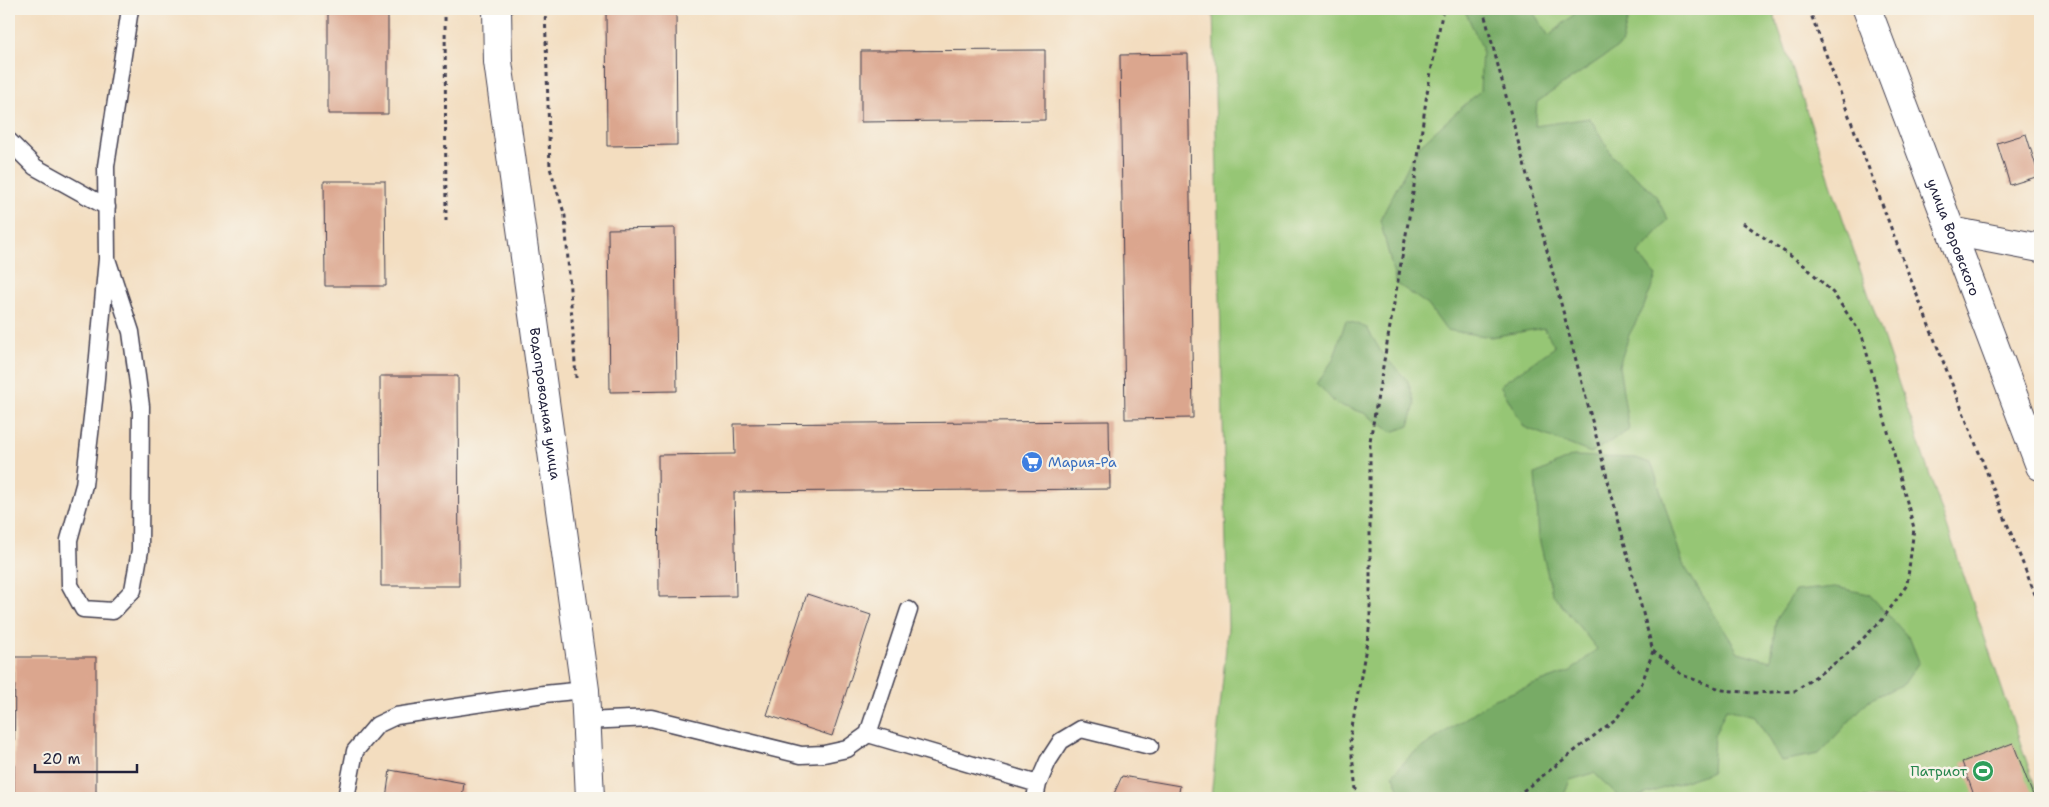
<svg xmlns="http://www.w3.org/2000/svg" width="2049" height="807" viewBox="0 0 2049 807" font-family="'Shantell Sans',sans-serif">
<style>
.green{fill:#96c675;stroke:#5c7458}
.forest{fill:#78ab66;stroke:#4d6650}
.building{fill:#dba68e}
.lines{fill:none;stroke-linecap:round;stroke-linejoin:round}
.service-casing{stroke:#413e4f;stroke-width:19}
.minor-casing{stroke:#413e4f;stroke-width:30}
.secondary-casing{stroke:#413e4f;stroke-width:30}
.path{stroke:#413e4f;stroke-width:3;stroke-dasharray:4 4;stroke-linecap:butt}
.service{stroke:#fff;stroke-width:16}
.minor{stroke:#fff;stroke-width:28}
.secondary{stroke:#fff;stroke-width:28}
.labels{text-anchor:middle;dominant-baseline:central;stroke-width:5;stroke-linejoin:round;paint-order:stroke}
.street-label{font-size:14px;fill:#22223b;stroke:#f7f3e8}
.shop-label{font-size:14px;fill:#366cbe;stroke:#f7f3e8;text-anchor:start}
.leisure-label{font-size:14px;fill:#27864d;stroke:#f7f3e8;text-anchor:end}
</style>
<rect width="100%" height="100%" fill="#f7f3e8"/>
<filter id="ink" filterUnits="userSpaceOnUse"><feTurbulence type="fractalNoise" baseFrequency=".02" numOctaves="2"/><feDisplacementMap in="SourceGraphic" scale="10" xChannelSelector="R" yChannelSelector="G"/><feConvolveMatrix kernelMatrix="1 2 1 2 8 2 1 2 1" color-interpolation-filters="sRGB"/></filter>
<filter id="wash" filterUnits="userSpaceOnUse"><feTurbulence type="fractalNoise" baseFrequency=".0096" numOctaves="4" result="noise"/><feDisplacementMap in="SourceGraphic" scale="20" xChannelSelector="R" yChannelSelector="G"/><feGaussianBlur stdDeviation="1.12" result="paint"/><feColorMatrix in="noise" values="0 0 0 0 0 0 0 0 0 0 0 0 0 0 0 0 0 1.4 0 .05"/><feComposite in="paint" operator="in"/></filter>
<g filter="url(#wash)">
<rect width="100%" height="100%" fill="#f3ddbf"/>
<!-- green -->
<path class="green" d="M1213,9h559l267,789h-828l17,-171z"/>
<!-- forest -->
<path class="forest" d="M1464,9h67l18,27 31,-27h40l8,9 -7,27 -84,57 -2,24 55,-8 23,39 42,37 13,26 -30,34 18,22 -13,33 -14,26 -10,31 10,64 -38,23 -67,-26 -24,-42 55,-38 -11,-19 -53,9 -45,-7 -18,-25 -32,-22 -16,-63 38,-73 62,-56 2,-44z
M1346,320l21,8 16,27 25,26 7,23 -6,22 -17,6 -28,-19 -28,-9 -19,-21 16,-23z
M1573,456l63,2 16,6 31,100 55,88 33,9 5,-42 19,-28 40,-4 34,7 41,45 9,23 -15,22 -35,16 -50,54 -38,7 -26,-45 -29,-7 -12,27 -2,36 -78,26h-13l-27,-25 -24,7 -7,18h-160l-10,-24 18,-19 83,-56 77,-28 26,-22 -45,-56 -13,-55 -4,-64z"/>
<g id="blocks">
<!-- building -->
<path class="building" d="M303,9l85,1v104h-60v-103h-25z
M606,9h70l1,136 -70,1z
M1045,50v70l-184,2v-71z
M1188,54l5,364 -68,1 -5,-364z
M2026,134l13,42 -29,9 -13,-42z
M324,181h61l1,105h-61z
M675,228l2,163 -67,1 -2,-163z
M380,376h78l1,210h-78z
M1109,421l1,68 -376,3 2,104 -77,1 -1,-142 77,-1 -1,-30z
M807,594l64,21 -39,121 -65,-21z
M15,657h81v141h-82z
M2013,743l21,55h-59l-13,-36z
M390,770l74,13 -2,15h-76z
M1122,776l58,10 -2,12h-66z"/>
</g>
</g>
<g filter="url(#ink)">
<use href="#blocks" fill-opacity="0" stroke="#413e4f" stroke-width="1"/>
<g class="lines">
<!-- service casing -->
<g class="service-casing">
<path id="service" d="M9,141l26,26 72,40
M107,259l24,73 10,74 -1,144 -7,40 -20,21 -30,-2 -13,-24 -1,-45 15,-55 10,-85 13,-141 -1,-93 24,-157
M586,721l65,-3 150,37 23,-1 23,-5 21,-15 170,50 -3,14
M868,734l41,-124
M1038,784l10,-23 13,-20 20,-12 69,17
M346,798l9,-47 22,-26 19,-9 148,-22 41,-4"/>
</g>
<!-- minor casing -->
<g class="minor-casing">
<g id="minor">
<path id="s1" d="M497,9l1,53 87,628 5,108"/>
<path d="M1951,231l89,17"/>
</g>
</g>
<!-- secondary casing -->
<g class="secondary-casing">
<g id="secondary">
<path id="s2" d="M1867,9l173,457"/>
</g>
</g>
<!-- path -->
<path class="path" d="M445,9l1,215
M545,9l5,159 15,48 11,162
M1483,9l170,642 -11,32 -25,35 -103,80
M1809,9l91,243 140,355
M1653,651l29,24 41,15 30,3 42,-2 50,-35 37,-36 25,-35 7,-57 -52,-193 -29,-42 -28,-27 -62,-43
M1357,798l-7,-59 20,-115v-183l42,-241 15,-107 16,-84"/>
<!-- service -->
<use href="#service" class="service"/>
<!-- minor -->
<use href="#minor" class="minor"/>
<!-- secondary -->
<use href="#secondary" class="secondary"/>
</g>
</g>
<!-- icons -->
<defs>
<g id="supermarket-disc" transform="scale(1.125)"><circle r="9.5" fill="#3f7fe0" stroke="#f7f3e8"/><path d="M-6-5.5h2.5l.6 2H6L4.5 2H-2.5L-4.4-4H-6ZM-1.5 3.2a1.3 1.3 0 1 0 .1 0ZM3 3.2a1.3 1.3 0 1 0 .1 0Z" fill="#fff"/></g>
<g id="stadium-disc" transform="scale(1.125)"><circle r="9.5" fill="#2e9e5b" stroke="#f7f3e8"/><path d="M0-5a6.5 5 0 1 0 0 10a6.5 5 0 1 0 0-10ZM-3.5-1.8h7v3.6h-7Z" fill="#fff"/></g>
</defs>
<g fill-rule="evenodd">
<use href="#supermarket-disc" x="1032" y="462"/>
<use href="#stadium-disc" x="1983" y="771"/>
</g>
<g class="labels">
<!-- street labels -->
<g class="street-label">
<text stroke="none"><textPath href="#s2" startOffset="244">улица Воровского</textPath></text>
<text stroke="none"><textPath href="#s1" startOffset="398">Водопроводная улица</textPath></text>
</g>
<!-- shop labels -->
<g class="shop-label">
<text x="1048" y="462">Мария-Ра</text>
</g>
<!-- leisure labels -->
<g class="leisure-label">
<text x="1967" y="771">Патриот</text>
</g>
</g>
<!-- margin -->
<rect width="2049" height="807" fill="none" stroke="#f7f3e8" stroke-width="30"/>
<!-- scale -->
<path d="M35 764v8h102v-8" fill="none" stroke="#22223b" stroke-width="2.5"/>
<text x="42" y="764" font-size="15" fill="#22223b" stroke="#f7f3e8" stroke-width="4" paint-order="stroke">20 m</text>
</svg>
